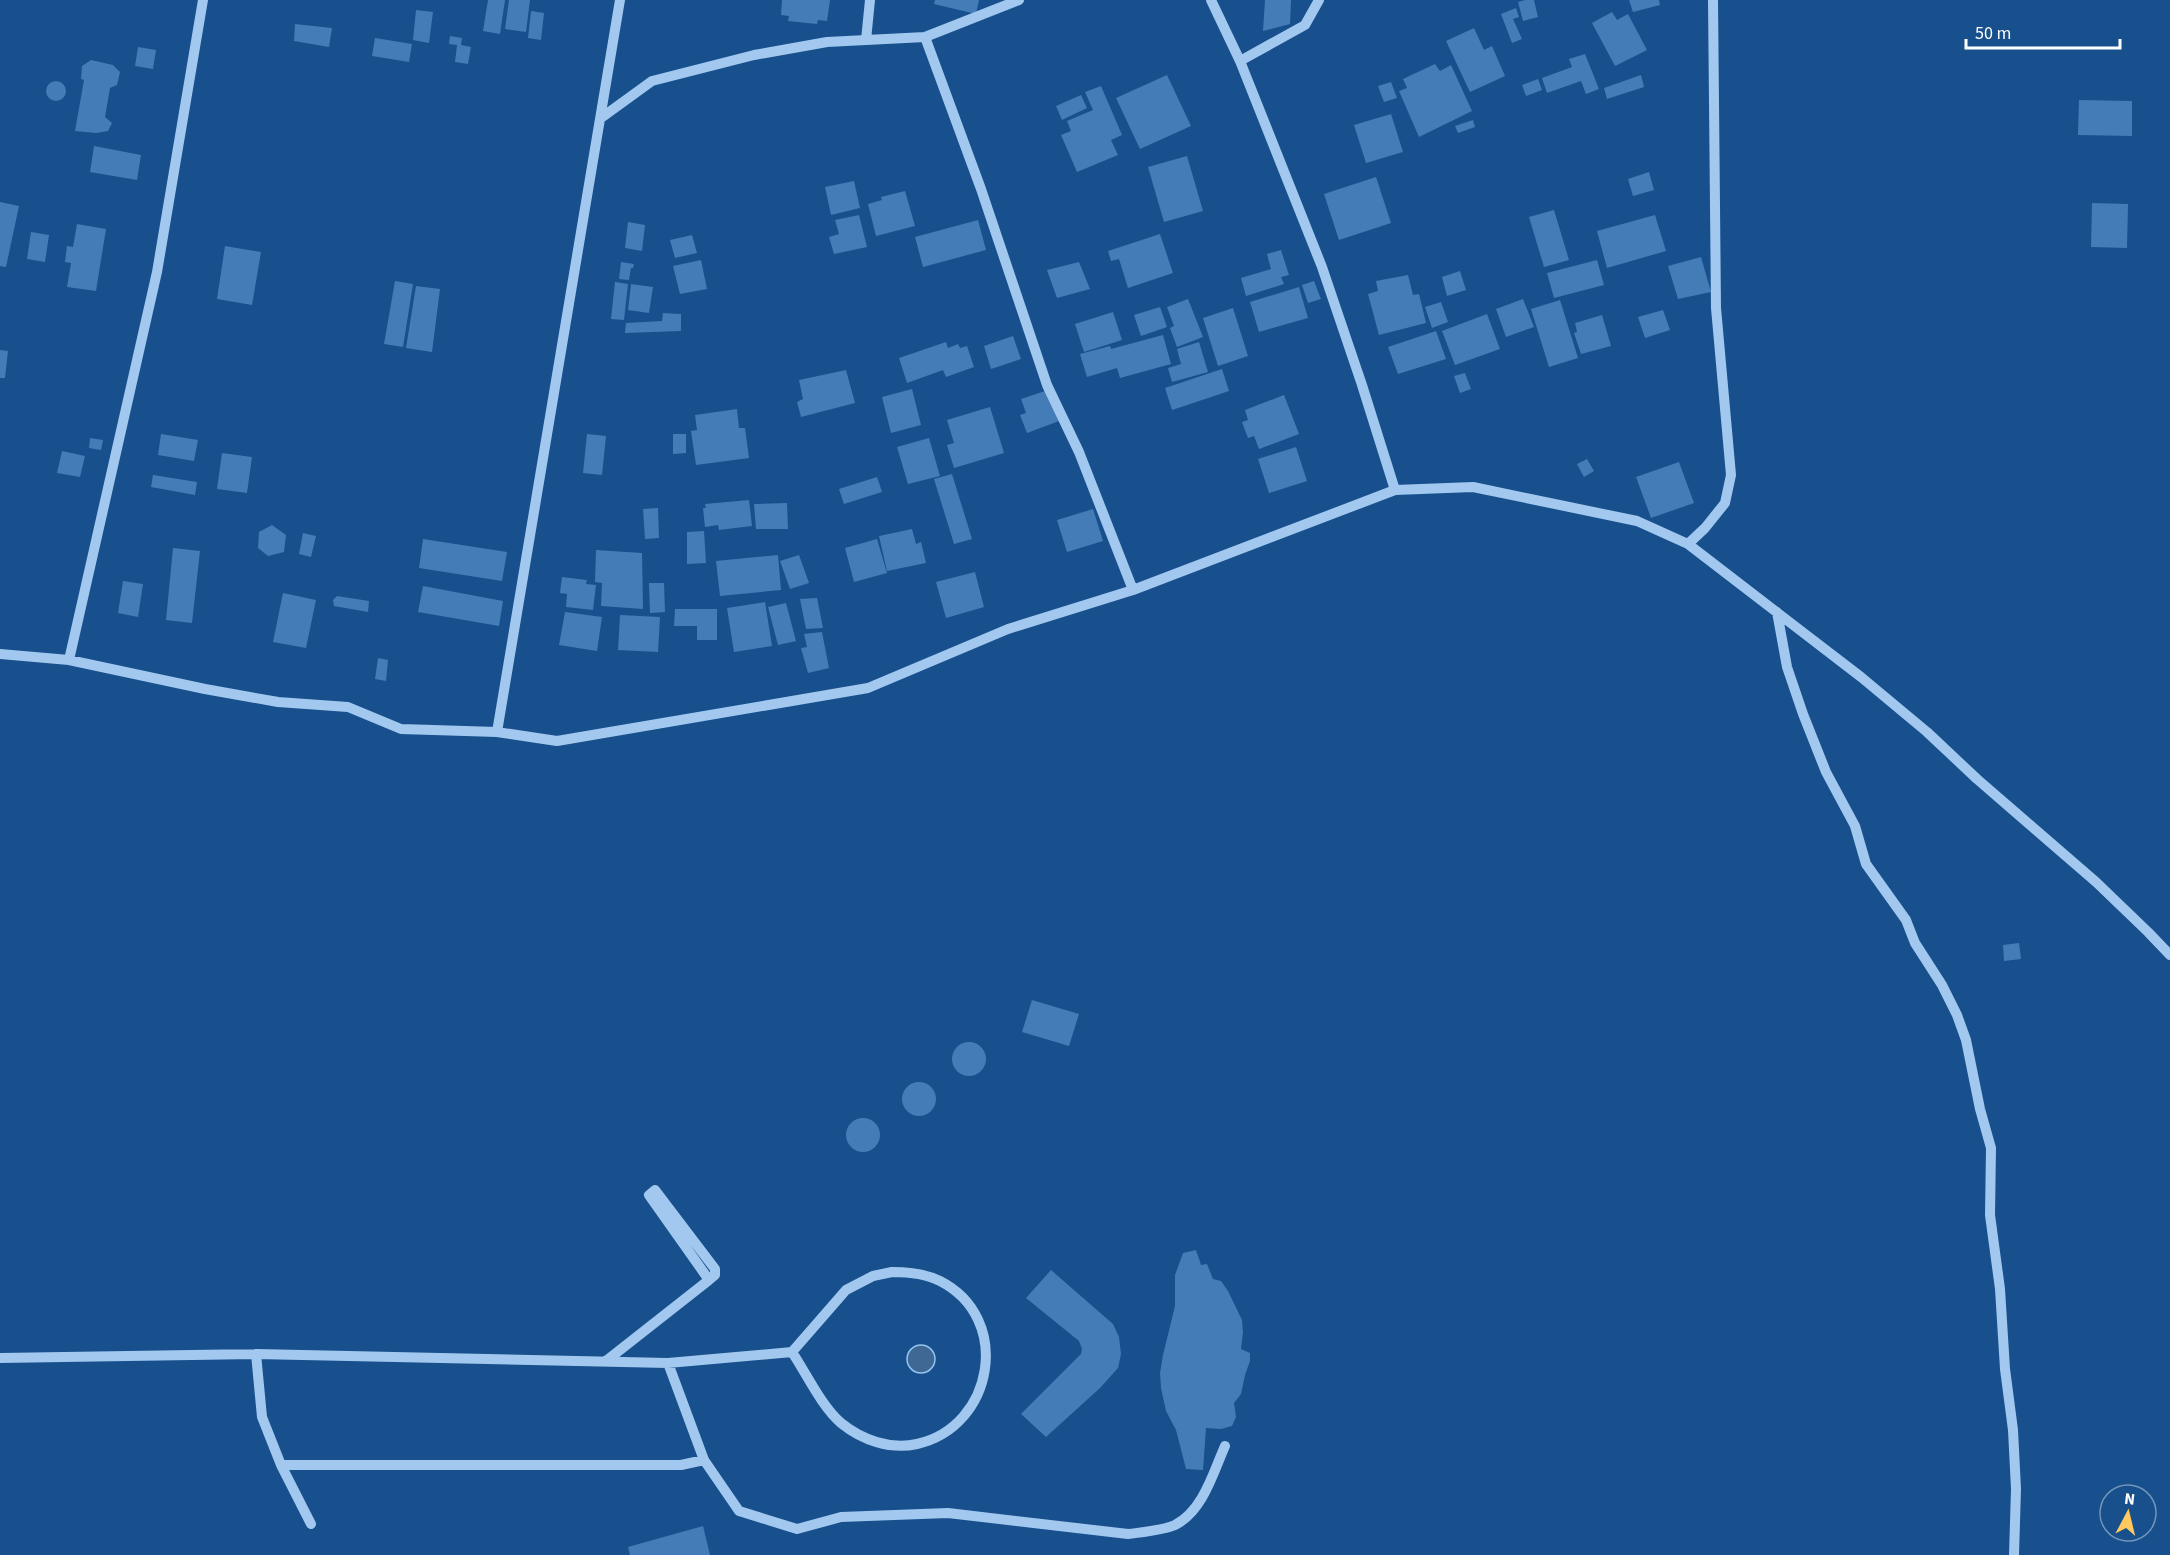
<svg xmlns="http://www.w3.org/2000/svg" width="2170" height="1555" viewBox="0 0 2170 1555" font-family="'Source Sans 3',sans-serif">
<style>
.water{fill:#3f6894;stroke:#94c4f1;stroke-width:1.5}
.building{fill:#447cb7}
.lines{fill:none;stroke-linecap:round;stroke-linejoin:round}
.minor{stroke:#a2c8ef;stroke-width:10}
</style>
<rect width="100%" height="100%" fill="#17508c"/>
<!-- water -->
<path class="water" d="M907 1359a14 14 0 1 1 28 0a14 14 0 1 1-28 0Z"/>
<!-- building -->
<path class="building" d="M488,0h17l-5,34 -17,-3z
M509,0h21l-4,32 -21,-3z
M782,0h48l-3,21 -9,-1 -1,4 -29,-3 1,-5 -8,-1z
M935,0h44l-3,14 -42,-10z
M1265,0h26l-1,24 -27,7z
M1525,0h9l4,17 -15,4 -5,-19z
M1629,0h30l1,5 -27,7z
M1516,8l3,9 -6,2 9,20 -10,4 -11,-29z
M416,10l17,2 -4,31 -16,-3z
M531,11l13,2 -3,27 -13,-2z
M1612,12l5,8 11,-6 19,36 -32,16 -23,-43z
M295,24l37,4 -3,19 -35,-6z
M1474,28l10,22 8,-4 13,30 -35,16 -24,-51z
M450,36l12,2 -1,7 10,2 -3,17 -13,-2 2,-17 -8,-1z
M375,38l37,6 -3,18 -37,-6z
M138,47l18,3 -3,19 -18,-3z
M1585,54l14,35 -13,5 -5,-13 -34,12 -5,-15 30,-11 -3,-8z
M91,60l22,5 7,7 -3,13 -7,3 -5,29 7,6 -4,8 -12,2 -21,-2 9,-51 -3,-1 1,-13z
M1435,64l5,7 11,-6 21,46 -53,26 -20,-46 8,-3 -4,-9z
M1167,75l24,51 -51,23 -24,-51z
M1641,75l3,12 -37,12 -3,-11z
M1538,79l4,11 -16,6 -4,-11z
M46 91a10 10 0 1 1 20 0a10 10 0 1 1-20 0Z
M1391,82l6,16 -13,4 -6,-16z
M1101,86l21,49 -11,5 7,15 -41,17 -16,-37 10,-4 -4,-10 26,-11 -8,-18z
M1081,95l6,13 -25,12 -6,-14z
M2079,100l53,1v35l-54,-1z
M1391,114l12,38 -37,11 -12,-38z
M1473,120l2,7 -17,6 -3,-7z
M94,146l47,9 -4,25 -47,-8z
M1187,156l16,55 -39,11 -16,-55z
M1649,172l5,18 -21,6 -5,-17z
M1376,177l15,46 -52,17 -15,-46z
M854,181l6,27 -29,7 -6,-28z
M905,191l10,35 -39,10 -8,-32 14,-4 -1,-3z
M0,202l19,4 -13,61 -6,-1z
M2092,203l36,1 -1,44 -36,-1z
M1554,210l15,50 -25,7 -15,-50z
M859,215l8,32 -33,7 -5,-17 10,-3 -4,-14z
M1655,215l11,36 -59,17 -10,-37z
M978,220l8,30 -63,17 -8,-30z
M628,222l17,3 -3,26 -17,-3z
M77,224l29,5 -10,62 -29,-4 4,-24 -6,-1 2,-16 6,1z
M31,232l18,3 -4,27 -18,-3z
M1160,234l13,39 -45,15 -9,-29 -8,2 -3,-10z
M692,235l5,18 -22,5 -5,-18z
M225,246l36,6 -9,53 -35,-6z
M1281,250l8,25 -8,2 3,7 -38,12 -5,-18 30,-9 -4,-15z
M1701,257l10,35 -33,7 -10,-33z
M701,260l6,29 -27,5 -7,-28z
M1597,260l7,25 -50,13 -7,-25z
M621,262l13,2 -1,4h-2l-2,12 -10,-1z
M1079,262l11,27 -33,9 -10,-28z
M1460,271l6,19 -19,6 -5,-19z
M1408,275l5,20 6,-1 7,29 -47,12 -11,-41 10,-3 -2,-10z
M395,281l18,3 -10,63 -19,-3z
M1314,281l7,18 -13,4 -6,-18z
M615,282l13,2 -4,36 -13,-1z
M631,284l22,3 -4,26 -21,-3z
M416,286l24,3 -8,63 -26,-4z
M1299,287l9,31 -49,14 -9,-30z
M1188,299l15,38 -26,10 -7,-19 4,-2 -7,-19z
M1523,299l11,28 -28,10 -10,-28z
M1560,300l18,58 -29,9 -18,-58z
M1441,302l7,20 -16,6 -7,-21z
M1160,307l7,20 -26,9 -7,-21z
M1233,308l15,48 -30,10 -15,-48z
M1663,310l7,20 -25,8 -7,-21z
M1113,312l9,28 -38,12 -9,-28z
M663,313l18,1v17l-56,2 1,-10 36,-2z
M1487,314l13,35 -45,16 -13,-34z
M1602,315l9,31 -30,8 -7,-21 3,-1 -2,-9z
M1436,331l10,28 -48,15 -10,-27z
M1163,335l8,29 -51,14 -3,-10 -30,9 -7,-23 30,-8 1,3z
M1013,336l8,23 -30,10 -7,-23z
M946,342l2,6 10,-4 2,4 7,-2 7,21 -28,10 -3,-7 -36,13 -8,-25z
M1199,342l9,30 -36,10 -4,-14 13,-4 -4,-15z
M0,350l8,1 -3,27h-5z
M1222,369l7,22 -57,19 -7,-22z
M846,370l9,33 -54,14 -4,-15 6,-3 -4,-19z
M1465,373l6,16 -11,4 -6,-17z
M912,389l9,36 -30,8 -9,-36z
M1048,390l11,31 -32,12 -7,-18 6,-2 -5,-14z
M1284,395l15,39 -40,15 -5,-13 -6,2 -6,-16 6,-2 -3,-10z
M990,407l14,46 -50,15 -7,-23 7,-2 -7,-23z
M737,409l2,19h6l4,30 -53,7 -5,-34 6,-1 -2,-15z
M161,434l37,6 -4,21 -36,-6z
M587,434l19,2 -4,39 -19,-2z
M673,434h13v19l-13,1z
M90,438l13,2 -2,10 -12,-2z
M929,438l11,38 -32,8 -11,-37z
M1296,447l11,34 -38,12 -11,-34z
M62,451l23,5 -5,21 -23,-4z
M222,453l30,4 -5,36 -30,-4z
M1587,459l7,12 -10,6 -7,-13z
M1679,462l15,41 -43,15 -15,-41z
M952,474l20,65 -18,5 -20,-65z
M153,475l44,7 -2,13 -44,-8z
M877,477l5,15 -38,12 -5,-15z
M749,500l3,26 -33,4 -1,-5 -13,2 -2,-19h3l-1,-4z
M787,503l1,26h-32l-2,-25z
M658,508l1,30 -14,1 -2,-30z
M1093,509l10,32 -36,11 -10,-32z
M272,525l14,10 -2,17 -16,4 -10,-8 1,-16z
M912,529l4,15 5,-2 5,21 -39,8 -8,-35z
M704,531l2,32 -19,1v-32z
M303,533l13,3 -5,21 -12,-3z
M423,539l84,13 -5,29 -83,-13z
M877,539l10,34 -33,9 -9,-34z
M173,548l27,3 -8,72 -26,-3z
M596,550l46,3 1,56 -42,-3 1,-23 -7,-1z
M778,555l3,35 -61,6 -4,-35z
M799,555l10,28 -19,6 -10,-28z
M975,572l9,35 -38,11 -10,-36z
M562,577l25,3 -1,4 10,1 -3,25 -27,-3 1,-13 -7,-1z
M123,581l20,3 -5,33 -20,-4z
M649,583h15l1,29 -15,1z
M423,586l80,15 -4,25 -81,-14z
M283,593l33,7 -10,48 -33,-6z
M337,596l32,5 -1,11 -34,-6 -1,-6z
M817,598l6,30 -17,1 -6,-30z
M765,602l7,44 -38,6 -7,-44z
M786,603l10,38 -18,4 -10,-38z
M675,609h42v31h-20v-14h-23z
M565,612l37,5 -5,34 -38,-6z
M620,615l40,2 -2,35 -40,-2z
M822,632l7,36 -21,5 -7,-25 6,-1 -3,-13z
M378,658l10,2 -2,21 -11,-2z
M2019,943l2,16 -17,2 -1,-16z
M1032,1000l47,14 -10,32 -47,-14z
M952 1059a17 17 0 1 1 34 0a17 17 0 1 1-34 0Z
M902 1099a17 17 0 1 1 34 0a17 17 0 1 1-34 0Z
M846 1135a17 17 0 1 1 34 0a17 17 0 1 1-34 0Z
M1196,1250l5,15 6,-1 6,15 8,2 7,10 14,29 1,12 -2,17 9,4v8l-5,14 -4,19 -7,9 2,14 -4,9 -11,3 -15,-1 -3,42 -17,-1 -10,-39 -10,-19 -5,-23 -1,-15 3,-18 12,-49v-31l8,-22z
M1051,1270l62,54 6,13 2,17 -3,14 -18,20 -54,49 -25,-23 60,-60 1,-5 -3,-8 -53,-43z
M703,1526l7,29h-80l-2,-8z"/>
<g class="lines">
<!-- minor -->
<path class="minor" d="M1211,0l29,61 82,206 40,118 33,105
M925,37l56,152 66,196 32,67 54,138
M866,40l4,-40
M1240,61l65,-36 14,-25
M601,118l51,-37 102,-26 73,-13 98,-5 94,-37
M1688,544l17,-16 20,-25 6,-28 -15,-167 -3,-308
M1777,612l10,55 16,47 23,58 29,54 11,38 40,56 9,23 27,42 15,30 9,25 14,69 11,39 -1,67 10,74 5,80 8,61 3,59 -2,66
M0,654l69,6 136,29 73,13 70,5 53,22 96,3 60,9 311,-53 140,-59 125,-39 262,-100 78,-3 164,34 51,23 173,133 66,55 50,47 119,103 52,50 22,23
M69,660l88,-388 46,-272
M497,732l123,-732
M892,1272c16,0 34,2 48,9 73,37 54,146 -23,163 -27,6 -55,-4 -76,-21 -19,-16 -35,-50 -49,-71l54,-62 27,-14z
M256,1354l6,63 19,48 30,59
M0,1358l256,-4 412,9 124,-11
M606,1361l103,-81 -60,-85 6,-5 60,79v6l-6,5
M668,1363l36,97 35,51 58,18 44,-12 107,-4 180,21c15,-2 33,-3 47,-9 28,-14 38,-52 50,-79
M281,1465h400l23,-5"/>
</g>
<!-- north arrow -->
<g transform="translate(2128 1513) rotate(7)"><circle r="28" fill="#17508c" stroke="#7496ba" stroke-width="1.5"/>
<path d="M0-4.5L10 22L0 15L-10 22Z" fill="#ffc95f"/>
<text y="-9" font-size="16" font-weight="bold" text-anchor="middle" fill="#ffffff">N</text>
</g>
<!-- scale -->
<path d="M1966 39v9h154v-9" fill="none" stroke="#ffffff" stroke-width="3"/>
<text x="1975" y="39" font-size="18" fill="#ffffff" stroke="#17508c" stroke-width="4.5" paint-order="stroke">50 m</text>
</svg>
